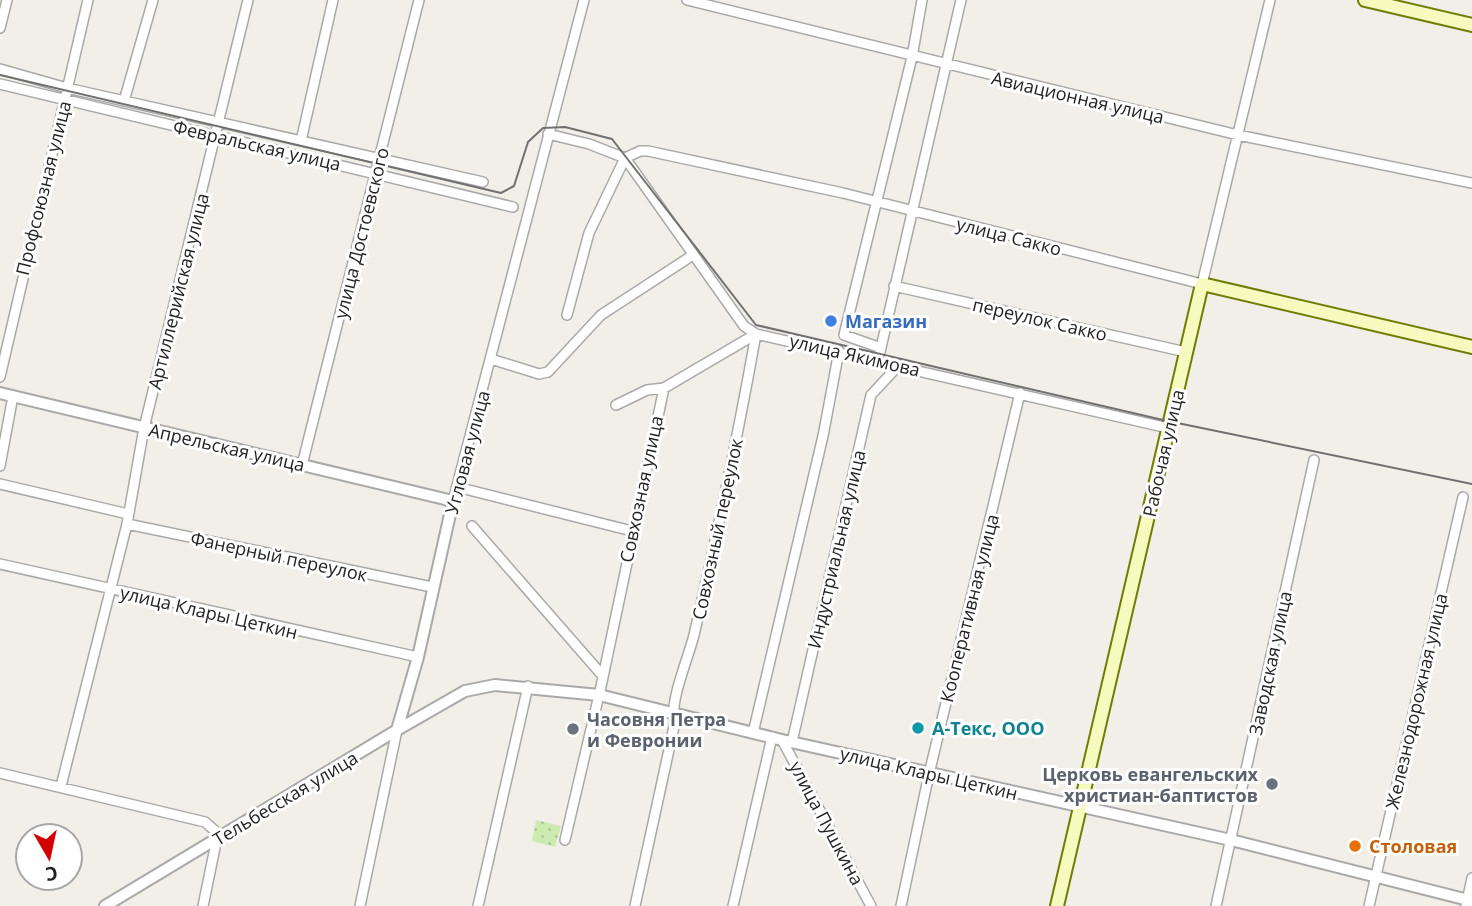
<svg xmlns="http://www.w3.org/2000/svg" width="1472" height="906" viewBox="0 0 1472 906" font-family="'Open Sans',sans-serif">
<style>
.grass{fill:url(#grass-dots)}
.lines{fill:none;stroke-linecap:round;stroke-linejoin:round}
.minor-casing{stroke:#a9a9a9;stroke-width:12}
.tertiary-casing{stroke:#a9a9a9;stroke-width:14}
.secondary-casing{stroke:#707d05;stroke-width:16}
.minor{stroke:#fff;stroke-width:9}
.tertiary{stroke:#fff;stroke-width:10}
.secondary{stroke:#f7fabf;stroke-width:12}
.tram{stroke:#707070;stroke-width:2}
.shop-dot{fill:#3f7fe0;stroke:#fff;stroke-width:2.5}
.culture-dot{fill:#0f9aa8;stroke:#fff;stroke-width:2.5}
.worship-dot{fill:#6b7280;stroke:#fff;stroke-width:2.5}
.food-dot{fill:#e8710a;stroke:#fff;stroke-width:2.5}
.labels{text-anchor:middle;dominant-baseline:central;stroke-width:6;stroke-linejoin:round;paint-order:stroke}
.street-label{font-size:18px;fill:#222;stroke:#fff}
.shop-label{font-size:18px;font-weight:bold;fill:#366cbe;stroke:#fff;text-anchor:start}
.worship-label{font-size:18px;font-weight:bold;fill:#5b616d;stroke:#fff;text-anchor:start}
.culture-label{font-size:18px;font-weight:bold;fill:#0d838f;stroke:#fff;text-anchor:start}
.food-label{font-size:18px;font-weight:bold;fill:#c56008;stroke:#fff;text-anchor:start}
</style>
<defs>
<pattern id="grass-dots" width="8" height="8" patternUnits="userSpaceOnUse" patternTransform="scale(1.75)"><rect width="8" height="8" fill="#cdebb0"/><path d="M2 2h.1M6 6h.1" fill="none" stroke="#b0c997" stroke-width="1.8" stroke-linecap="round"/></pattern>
</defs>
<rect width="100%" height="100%" fill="#f2efe9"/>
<!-- grass -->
<path class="grass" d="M536,820l25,6 -6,21 -23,-6z"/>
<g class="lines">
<!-- minor casing -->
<g class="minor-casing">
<path id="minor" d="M687,0l551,135 234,48
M0,28l7,-28
M0,69l67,19 416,94
M0,84l513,123
M124,101l29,-101
M548,134l41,10 36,14
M301,141l32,-141
M625,158l15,-7h8l195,42 359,91 68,-284
M625,158l119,168 12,8 412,94
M894,286l292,66
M567,315l22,-82 36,-75
M881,348l-37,-13 68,-278 10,-57
M880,352l81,-352
M491,359l48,15 9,-2 53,-57 92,-60
M0,377l88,-377
M616,405l31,-15 17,-2
M302,465l117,-465
M0,466l13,-70
M0,484l128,30
M457,487l175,44
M453,501l131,-501
M127,524l305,63
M472,526l130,149
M0,564l418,93
M599,696l65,-308 92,-54
M753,733l70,-297 16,-85
M782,740l89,166
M792,742l79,-347 28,-30
M0,773l205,49 16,14
M61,786l66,-262 17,-96 104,-428
M565,840l34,-145
M203,906l14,-68
M360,906l37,-176
M478,906l50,-220
M635,906l40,-184c-7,-17 14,-66 19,-87 23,-100 44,-200 62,-301
M733,906l39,-169
M901,906l28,-132 91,-381
M1216,906l98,-446
M1369,906l94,-409
M1466,906l6,-28"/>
</g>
<!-- tertiary casing -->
<g class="tertiary-casing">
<path id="tertiary" d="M0,393l453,108 -35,156 -21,73
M105,906l292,-176 68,-39 30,-6 104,10 183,45 449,100 241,61"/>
</g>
<!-- secondary casing -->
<g class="secondary-casing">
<path id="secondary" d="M1365,0l107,25
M1057,906l145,-622 270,63"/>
</g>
<!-- minor -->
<use href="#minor" class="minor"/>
<!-- tertiary -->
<use href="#tertiary" class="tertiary"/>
<!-- secondary -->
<use href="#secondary" class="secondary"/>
<!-- tram -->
<path class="tram" d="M0,75l501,118 13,-7 14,-44 15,-14 22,-1 47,12 144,186 407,95 309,64"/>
</g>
<!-- markers -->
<circle class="shop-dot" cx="831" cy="321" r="7"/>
<circle class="culture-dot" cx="918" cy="728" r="7"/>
<g class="worship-dot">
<circle cx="573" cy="729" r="7"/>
<circle cx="1272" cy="784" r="7"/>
</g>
<circle class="food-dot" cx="1355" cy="846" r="7"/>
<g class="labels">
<!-- street labels -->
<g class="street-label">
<text transform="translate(1078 97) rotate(13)">Авиационная улица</text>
<text transform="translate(257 145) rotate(13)">Февральская улица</text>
<text transform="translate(43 188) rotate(-76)">Профсоюзная улица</text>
<text transform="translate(361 233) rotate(-76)">улица Достоевского</text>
<text transform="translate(1009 236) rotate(14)">улица Сакко</text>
<text transform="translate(178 291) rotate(-76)">Артиллерийская улица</text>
<text transform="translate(1040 319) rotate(13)">переулок Сакко</text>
<text transform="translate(855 355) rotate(13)">улица Якимова</text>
<text transform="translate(227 447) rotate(13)">Апрельская улица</text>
<text transform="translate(467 452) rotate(-75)">Угловая улица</text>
<text transform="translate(1163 453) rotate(-77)">Рабочая улица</text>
<text transform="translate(641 489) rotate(-78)">Совхозная улица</text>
<text transform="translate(717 529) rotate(-78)">Совхозный переулок</text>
<text transform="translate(836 549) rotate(-77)">Индустриальная улица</text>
<text transform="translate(279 556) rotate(12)">Фанерный переулок</text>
<text transform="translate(969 608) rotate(-76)">Кооперативная улица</text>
<text transform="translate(209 612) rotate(13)">улица Клары Цеткин</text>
<text transform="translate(1270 663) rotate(-78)">Заводская улица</text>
<text transform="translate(1416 701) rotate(-77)">Железнодорожная улица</text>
<text transform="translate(929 773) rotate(13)">улица Клары Цеткин</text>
<text transform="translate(285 798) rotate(-31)">Тельбесская улица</text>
<text transform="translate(827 823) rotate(62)">улица Пушкина</text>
</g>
<!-- shop labels -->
<g class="shop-label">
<text x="845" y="321">Магазин</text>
</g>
<!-- worship labels -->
<g class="worship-label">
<text x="587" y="719">Часовня Петра<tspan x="587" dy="21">и Февронии</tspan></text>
<text x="1258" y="774" text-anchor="end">Церковь евангельских<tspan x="1258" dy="21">христиан-баптистов</tspan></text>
</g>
<!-- culture labels -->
<g class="culture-label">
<text x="932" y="728">А-Текс, ООО</text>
</g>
<!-- food labels -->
<g class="food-label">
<text x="1369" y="846">Столовая</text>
</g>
</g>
<!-- north arrow -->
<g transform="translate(49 857) rotate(171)"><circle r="33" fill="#ffffff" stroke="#a7a7a7" stroke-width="2"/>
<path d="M0-5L12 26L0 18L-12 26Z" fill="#d40000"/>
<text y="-10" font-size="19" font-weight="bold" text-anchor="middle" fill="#222222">С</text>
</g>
</svg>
